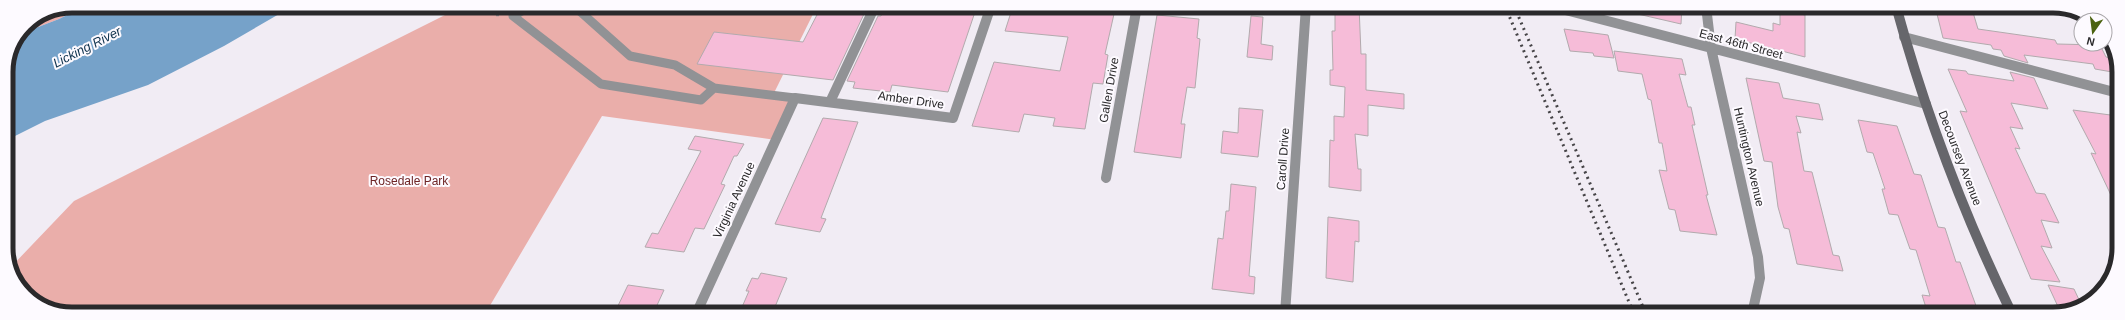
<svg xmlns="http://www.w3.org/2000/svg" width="2125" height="320" viewBox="0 0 2125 320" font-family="Arial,sans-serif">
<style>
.green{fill:#eaaeaa}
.forest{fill:#edaeaa}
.water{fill:#76a2c9}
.building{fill:#f6bcd8;stroke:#b2aaad}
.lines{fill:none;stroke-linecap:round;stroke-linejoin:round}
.path{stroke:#949196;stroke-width:2.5;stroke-dasharray:3 2;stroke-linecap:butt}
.service{stroke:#919295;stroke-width:9}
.minor{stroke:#919295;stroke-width:10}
.secondary{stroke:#66666b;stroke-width:10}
.rail{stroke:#464447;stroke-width:3;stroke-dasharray:2 4;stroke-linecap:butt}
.labels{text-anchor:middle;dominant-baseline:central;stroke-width:4;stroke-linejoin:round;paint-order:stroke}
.street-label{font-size:12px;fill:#2a292b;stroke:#fdfaff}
.park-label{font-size:12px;fill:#6e2526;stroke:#fdfaff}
.water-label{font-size:13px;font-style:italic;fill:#10334e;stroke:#fdfaff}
.rim{fill:none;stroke:#2a292b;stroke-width:5}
</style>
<rect width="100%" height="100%" fill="#f1ecf4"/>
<!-- green -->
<path class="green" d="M463,6h354l-44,89 22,3 -19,42 -174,-24 -117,198 -422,-1 -34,-15 -19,-30 64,-67z"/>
<!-- forest -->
<path class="forest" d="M72,6h13l-26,13 -39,15 5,-9z"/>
<!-- water -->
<path class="water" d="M85,6h208l-69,40 -76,39 -103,36 -38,19 -1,-68 5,-26 9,-12 39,-15z"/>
<!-- building -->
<path class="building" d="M885,6l50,4 1,-4 40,3 -28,83 -56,-7 -2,7 -37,-4 2,-6 -8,-1 31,-65h3z
M1013,6l101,8 -9,40 3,1 -5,29 -10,-1 -8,46 -32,-3 2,-8 -31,-4 -5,18 -47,-6 22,-64 66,9 8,-34 -63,-6z
M1335,6h24l2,48h5v36l38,4v15l-36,-4v31l-13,-2 3,35h3v22l-32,-4 1,-47 4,1v-25l10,1 1,-30 -15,-2v-15h3l-1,-39h3z
M1630,6h52l-1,18 -52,-12z
M1935,6l24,1 13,2 6,20 77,11 2,4 43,1 6,12 12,2v14l-23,-4 -2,-5 -69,-9 4,8 -24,-7 -3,-6 -8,-1 -2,-4 -48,-7z
M820,9l44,5 -31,66 -136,-16 17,-32 89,10z
M1780,9l25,6v42l-70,-18 1,-17 37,9v-8l7,2z
M1157,15l42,4 -2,19 3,1 -5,49 -8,-1 -6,37h4l-4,34 -47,-6z
M1251,16l12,1 -2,27 12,2 -1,14 -25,-3z
M1564,29l44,6 6,23 -20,-2 -1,-3 -23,-2z
M1614,51l68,8 4,16 -7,-1 9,33h3l4,18h-3l16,70h-2l11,40 -37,-4 -5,-21 -6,-1 -10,-39 8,1 -5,-28h-3l-8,-43 -3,-1 -6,-25 -24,-3z
M1948,69l18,2 2,3 46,7 -4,-9 24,6 14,31 -37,-6 12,26 -13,-2 10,22 -5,-1 21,45 9,1 14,29 -18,-3 11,28 -11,-2 19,36 -29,-3 -71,-168 7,1z
M1746,78l33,5 4,15 36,6 4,16 -27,-4 5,17 -4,-1 7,39 8,1 21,83 6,1 4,15 -46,-7 -8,-35 -5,-1 -6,-21 -6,-45 -8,-1z
M1239,108l24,2 -5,47 -37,-4 2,-22 15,2z
M2073,110l45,6v94l-27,-57 5,1z
M823,118l35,4 -37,96 5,1 -6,13 -45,-8z
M1858,120l39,6 17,48 7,1 17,52 7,1 11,34h4l19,52h-51l-6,-19 8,1 -14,-46 -6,-1 -12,-34 -9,-1 -7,-25h3l-12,-36 -6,-1z
M695,136l49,8 -7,12h-3l-13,28 4,1 -21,44 -9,-1 -11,24 -39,-5 7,-14 6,1 43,-83 -13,-2z
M1231,184l25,3 -7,89 6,1 -1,17 -42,-5 6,-51 5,1 3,-28h3z
M1328,217l31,4v21l-4,-1 -2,41 -27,-4z
M761,273l26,5 -15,36h-33l10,-23h-3l6,-13 6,1z
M628,285l36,5 -11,24h-39z
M2048,285l26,4 7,15 -21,7z"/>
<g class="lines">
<!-- path -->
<path class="path" d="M484,6l12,9h5"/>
<!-- service -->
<path class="service" d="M530,6l-17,10 88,68 100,16 13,-12
M574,6l56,50 45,9 39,23 81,10"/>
<!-- minor -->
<path class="minor" d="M1550,6l376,98
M1706,6l5,42 47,209 2,21 -8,36
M1904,37l214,56
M830,102l45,-96
M1106,178l31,-172
M696,314l99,-216 158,20 38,-112
M1285,314l21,-308"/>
<!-- secondary -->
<path class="secondary" d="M1896,6c29,106 68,209 116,308"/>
<!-- rail -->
<path class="rail" d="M1505,6l129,308
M1514,6l132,308"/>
</g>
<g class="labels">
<!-- street labels -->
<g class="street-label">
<text transform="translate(1741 44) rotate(15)">East 46th Street</text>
<text transform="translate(1109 90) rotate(-80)">Gallen Drive</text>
<text transform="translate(911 100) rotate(8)">Amber Drive</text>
<text transform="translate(1749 157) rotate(77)">Huntington Avenue</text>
<text transform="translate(1960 158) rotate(69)">Decoursey Avenue</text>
<text transform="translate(1283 159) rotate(-86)">Caroll Drive</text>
<text transform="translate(734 200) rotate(-65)">Virginia Avenue</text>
</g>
<!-- park labels -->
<g class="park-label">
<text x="409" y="181">Rosedale Park</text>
</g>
<!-- water labels -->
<g class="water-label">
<text transform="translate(87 47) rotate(-27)">Licking River</text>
</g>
</g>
<!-- crop -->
<path d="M0 0H2125V320H0ZM72 13H2053A59 59 0 0 1 2112 72V248A59 59 0 0 1 2053 307H72A59 59 0 0 1 13 248V72A59 59 0 0 1 72 13Z" fill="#fdfaff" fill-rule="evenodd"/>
<path class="rim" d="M72 13H2053A59 59 0 0 1 2112 72V248A59 59 0 0 1 2053 307H72A59 59 0 0 1 13 248V72A59 59 0 0 1 72 13Z"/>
<!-- north arrow -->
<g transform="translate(2093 32) rotate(194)"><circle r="19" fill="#fdfaff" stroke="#a9a6aa"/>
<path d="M0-3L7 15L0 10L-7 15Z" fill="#4b6210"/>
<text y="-6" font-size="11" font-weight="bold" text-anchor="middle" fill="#2a292b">N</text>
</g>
</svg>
